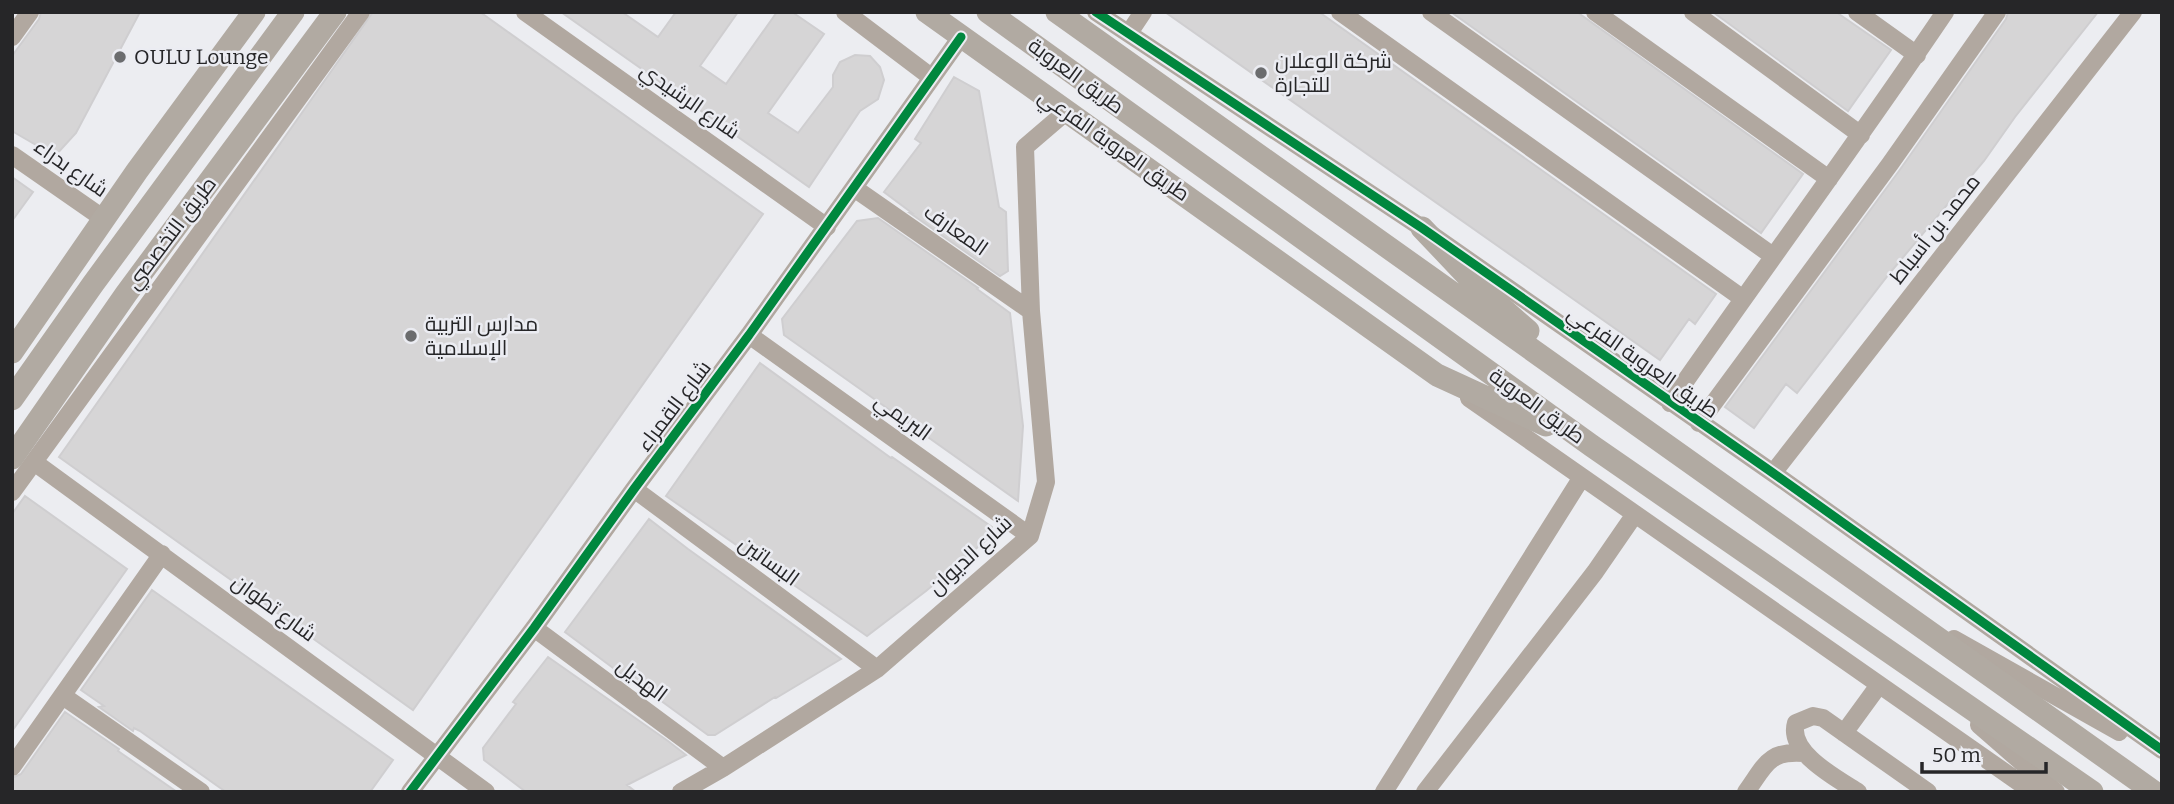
<svg xmlns="http://www.w3.org/2000/svg" width="2174" height="804" viewBox="0 0 2174 804" font-family="Bitter,Cairo,serif">
<style>
.building{fill:#d6d5d6;stroke:#cfced0;stroke-width:2}
.lines{fill:none;stroke-linecap:round;stroke-linejoin:round}
.minor{stroke:#b1a8a0;stroke-width:18}
.major{stroke:#b1aaa2;stroke-width:23}
.cycleway-casing{stroke:#ebecf2;stroke-width:13}
.cycleway{stroke:#00873e;stroke-width:9}
.poi-dot{fill:#6b6c6e;stroke:#ebecf2;stroke-width:2.5}
.labels{text-anchor:middle;dominant-baseline:central;stroke-width:5;stroke-linejoin:round;paint-order:stroke}
.poi-label{font-size:21px;fill:#262628;stroke:#ebecf2;text-anchor:start}
.street-label{font-size:21px;fill:#262628;stroke:#ebecf2}
</style>
<rect width="100%" height="100%" fill="#ecedf1"/>
<!-- building -->
<path class="building" d="M41,12h99l-64,121 -21,23 -43,-25v-75l27,-37z
M373,12h107l283,202 -350,496 -354,-253z
M561,12h61l36,25 18,-25h62l-38,54 26,18 51,-72h15l32,22 -56,79 30,20 35,-46v-12l7,-13 15,-7 15,1 10,11 4,13 -6,19 -18,12 -51,76z
M1165,12h154l397,282 -21,30 -6,-5 -29,41z
M1451,12h126l226,162 -42,59z
M1713,12h123l55,38 -43,61z
M2008,12h90l-83,105 -31,44 -95,113 -92,119 -11,-9 -32,44 -29,-21 174,-236 107,-152z
M954,77l25,14 20,116 7,5 2,59 -8,5 -90,-63h2l-28,-21 37,-49 -6,-4z
M12,177l21,15 -21,29z
M878,218l100,70 -1,1 33,24 13,113 -5,75 -234,-166 -2,-16 75,-98z
M760,363l131,95 1,-1 100,70v8l-66,56 -59,45 -201,-140z
M25,496l102,73 -115,162v-217z
M649,519l39,30 153,110 -65,39 -1,-1 -60,38h-7l-55,-40 -1,2 -87,-65z
M152,590l241,170 -23,32h-144l-86,-61 -6,-3 -1,3 -34,-24 5,-1 -23,-16z
M548,657l120,84 18,14 -59,30 9,7h-110l-42,-32 -1,-12 33,-44 -3,-2z
M65,712l54,37 -1,2 59,41h-165v-14l9,-4z"/>
<g class="lines">
<!-- minor -->
<path class="minor" d="M525,12l302,215
M845,12l86,65
M1096,12l326,216 351,245 389,277
M1340,12l402,286
M1431,12l342,244
M1595,12l234,167
M1693,12l168,123
M1857,12l60,43
M1129,33l14,-21
M12,37l18,-25
M12,155l92,64
M854,188l177,123
M749,335l281,201
M1469,398l564,394
M1670,403c91,-131 186,-259 275,-391
M1699,423l191,-259 107,-152
M34,462l452,330
M1773,473l360,-461
M634,489l243,180
M12,492l349,-480
M534,628l189,140
M1954,639l165,93
M63,696l138,96
M1979,725l77,67
M1844,733l35,-48
M12,767l150,-213
M410,792l124,-164 100,-139 115,-154 212,-298
M681,792l42,-24 154,-99 153,-133 16,-54 -15,-171 -6,-164 42,-36
M1384,792l198,-315
M1425,792l170,-220 40,-58
M1746,792c19,-26 22,-42 58,-39
M1858,792c-22,-14 -71,-40 -62,-69l17,-7 10,2 105,74"/>
<!-- major -->
<path class="major" d="M927,12l510,363 109,50
M988,12l604,434 500,346
M1057,12l1097,780
M1422,228l56,59 50,44
M12,352l125,-181 117,-159
M12,399l81,-115 200,-272
M12,458l114,-164 209,-282"/>
<!-- cycleway casing -->
<g class="cycleway-casing">
<path id="cycleway" d="M1096,12l326,216 351,245 389,277
M410,792l124,-164 100,-139 115,-154 212,-298"/>
</g>
<!-- cycleway -->
<use href="#cycleway" class="cycleway"/>
</g>
<!-- markers -->
<g class="poi-dot">
<circle cx="120" cy="57" r="7"/>
<circle cx="1261" cy="73" r="7"/>
<circle cx="411" cy="336" r="7"/>
</g>
<g class="labels">
<!-- poi labels -->
<g class="poi-label">
<text x="134" y="57">OULU Lounge</text>
<text x="1275" y="61">شركة الوعلان<tspan x="1275" dy="24">للتجارة</tspan></text>
<text x="425" y="324">مدارس التربية<tspan x="425" dy="24">الإسلامية</tspan></text>
</g>
<!-- street labels -->
<g class="street-label">
<text transform="translate(1076 76) rotate(36)">طريق العروبة</text>
<text transform="translate(690 101) rotate(35)">شارع الرشيدي</text>
<text transform="translate(1114 145) rotate(35)">طريق العروبة الفرعي</text>
<text transform="translate(71 168) rotate(35)">شارع بدراء</text>
<text transform="translate(1935 229) rotate(-52)">محمد بن أسباط</text>
<text transform="translate(956 230) rotate(35)">المعارف</text>
<text transform="translate(171 233) rotate(-53)">طريق التخصصي</text>
<text transform="translate(1643 362) rotate(35)">طريق العروبة الفرعي</text>
<text transform="translate(674 406) rotate(-53)">شارع القمراء</text>
<text transform="translate(1537 406) rotate(36)">طريق العروبة</text>
<text transform="translate(903 417) rotate(36)">البريمي</text>
<text transform="translate(970 555) rotate(-43)">شارع الديوان</text>
<text transform="translate(769 561) rotate(36)">البساتين</text>
<text transform="translate(274 608) rotate(36)">شارع تطوان</text>
<text transform="translate(642 680) rotate(37)">الهديل</text>
</g>
</g>
<!-- border -->
<rect width="2174" height="804" fill="none" stroke="#262628" stroke-width="28"/>
<!-- scale -->
<path d="M1922 762v10h124v-10" fill="none" stroke="#262628" stroke-width="3.5"/>
<text x="1932" y="762" font-size="21" fill="#262628" stroke="#ebecf2" stroke-width="5" paint-order="stroke">50 m</text>
</svg>
